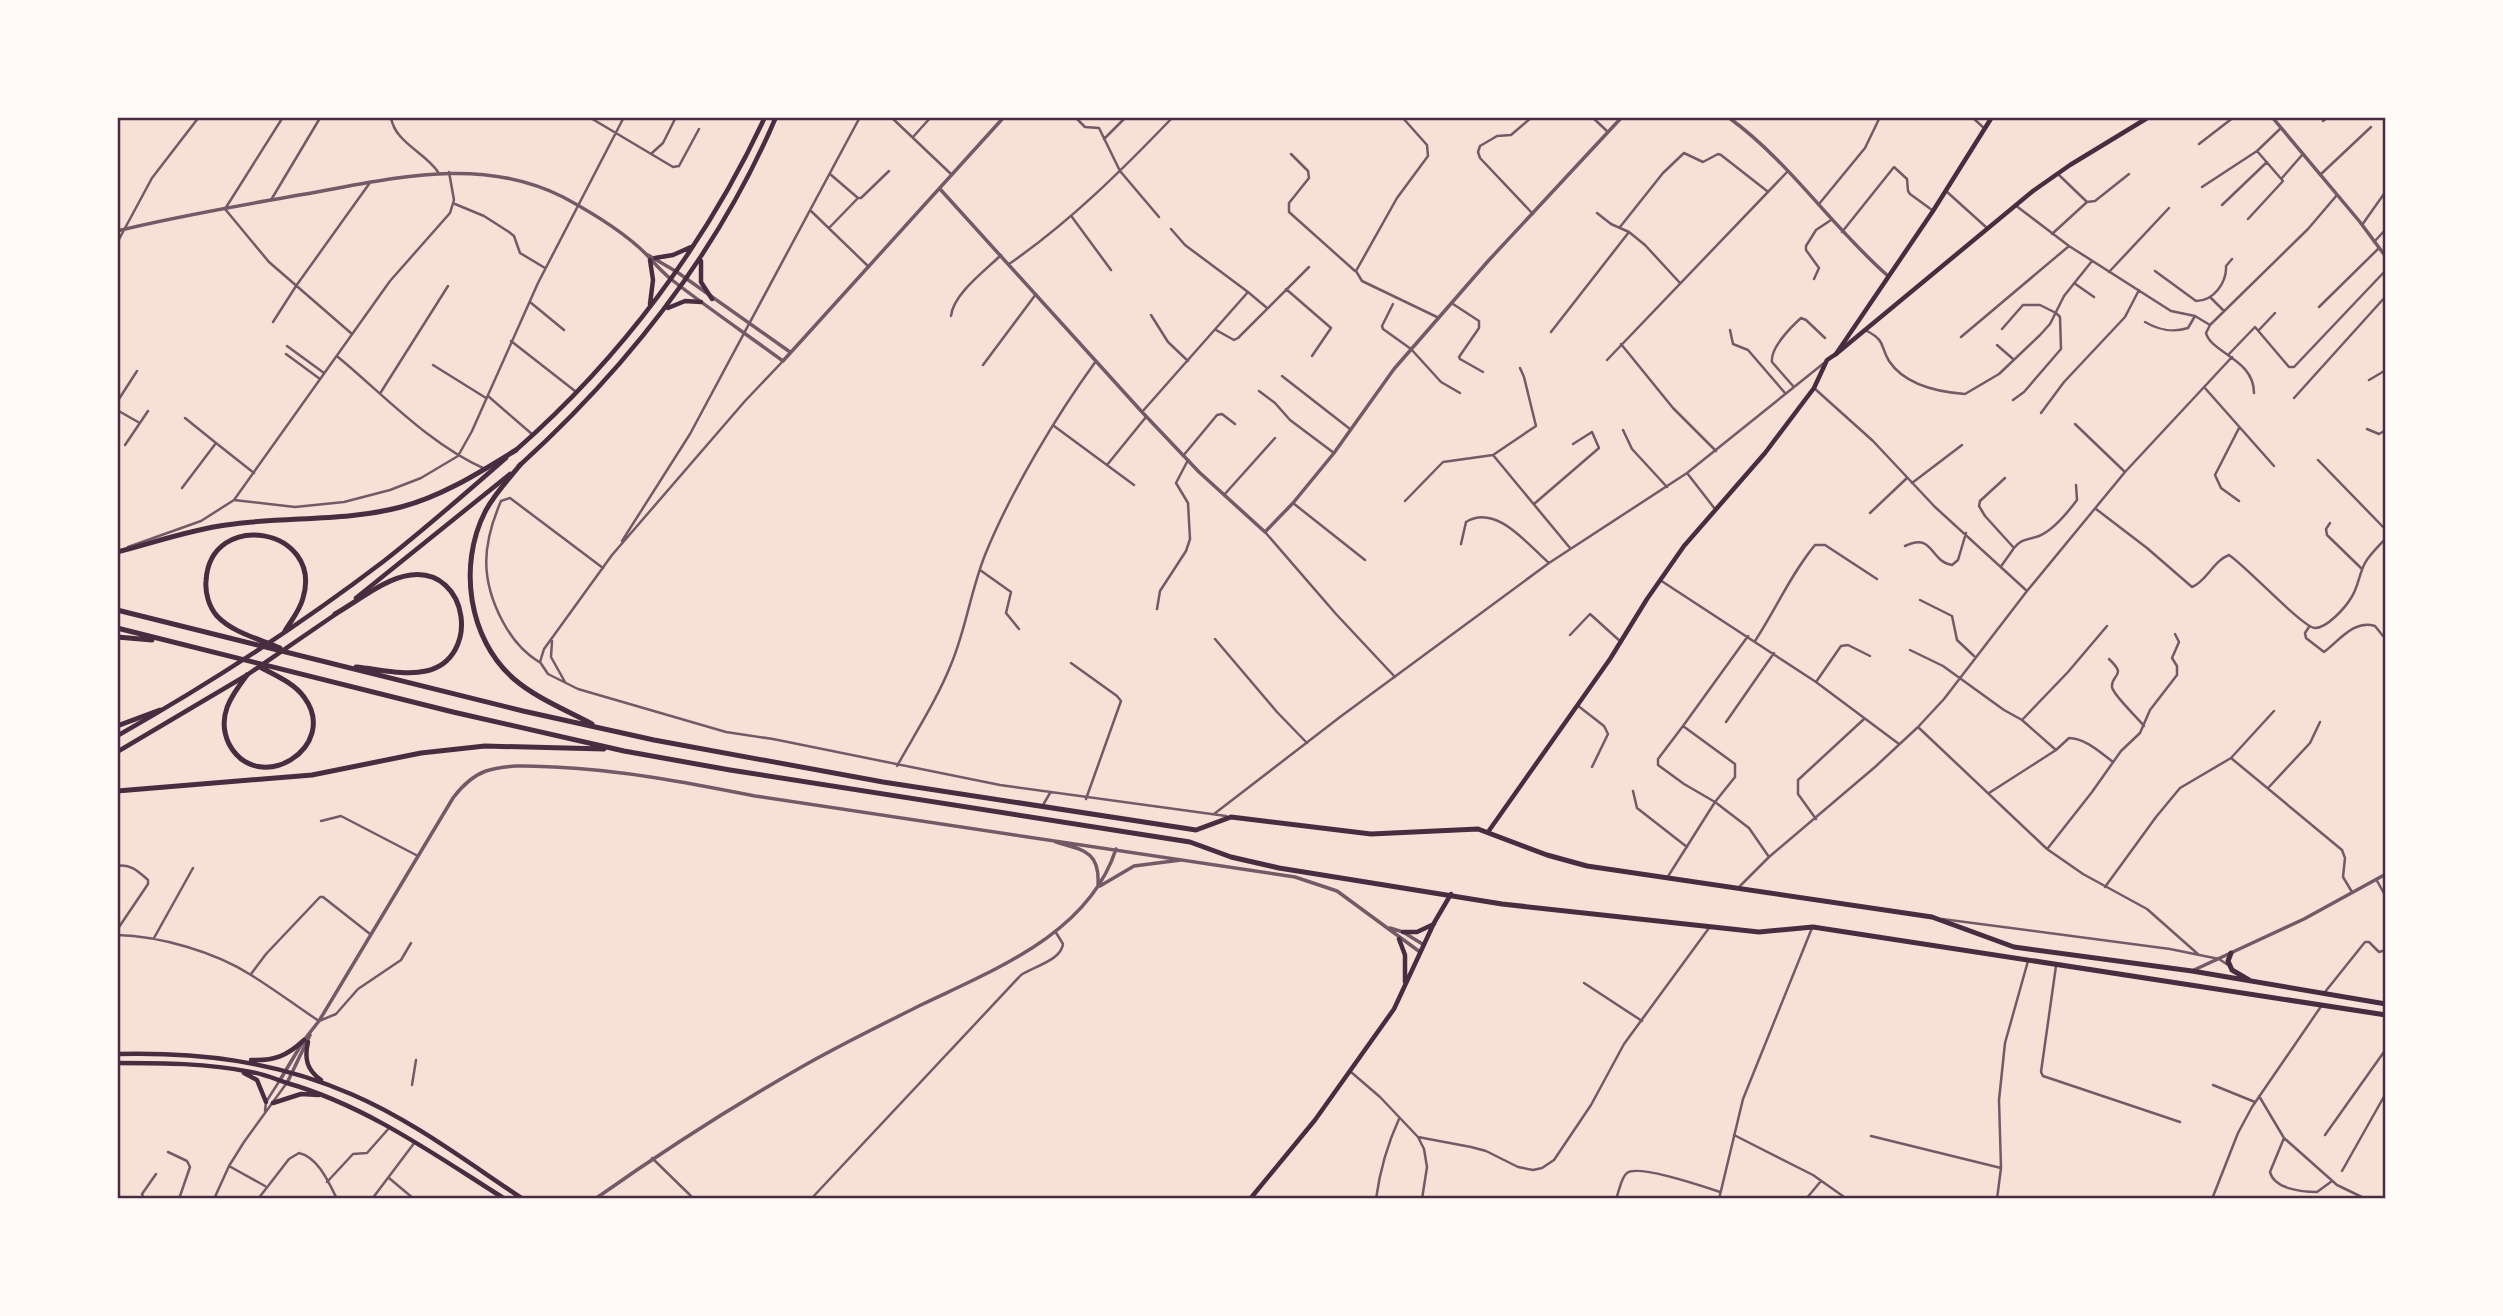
<svg xmlns="http://www.w3.org/2000/svg" width="2503" height="1316" viewBox="0 0 2503 1316" font-family="'Golos Text',sans-serif">
<style>
.lines{fill:none;stroke-linecap:round;stroke-linejoin:round}
.minor{stroke:#755966;stroke-width:2.5}
.tertiary{stroke:#755966;stroke-width:3.5}
.secondary{stroke:#4a2c40;stroke-width:4.5}
.primary{stroke:#4a2c40;stroke-width:4.5}
.trunk{stroke:#4a2c40;stroke-width:5}
.neatline{fill:none;stroke:#4a2c40;stroke-width:2.5}
</style>
<rect width="100%" height="100%" fill="#f7e1d7"/>
<g class="lines">
<!-- minor -->
<path class="minor" d="M283,117l-58,92 44,53 83,72
M391,117c3,25 35,36 47,55
M589,117l84,50 6,-1 20,-37
M891,117l61,58
M1075,117l10,10 14,1 21,43 39,46
M1402,117l25,28 1,11 -31,42 -41,73 6,10 77,37
M1532,117l-21,18 -14,1 -17,10 -2,6 2,6 53,56
M1592,117l16,15
M1972,117l13,12
M2323,121l5,-4
M913,137l18,-20
M1104,139l22,-22
M2199,144l35,-27
M652,153l11,-10 13,-26
M1291,154l17,17 1,7 -20,25v9l66,59
M830,174l28,24h3l28,-27
M2059,175l28,27
M2320,175l51,-48
M2282,178l21,-24
M2202,187l55,-36 24,-23
M1946,191l41,37
M271,200l49,-82
M455,204l29,12 25,16 5,4 6,17 25,15
M1819,204l46,-56 15,-31
M2015,205l54,41 102,65 24,5 15,9
M2222,205l45,-43
M811,211l58,56
M1597,213l14,11 18,8
M1072,217l39,53
M2248,219l35,-38 -26,-30
M2362,225l24,-34
M1620,227l43,-54 21,-20 19,9 15,-8 3,1 46,36
M829,228l29,-30
M1171,229l14,16 63,47
M1842,232l52,-65 13,12 1,12 2,3 22,16
M2052,234l35,-32 8,-1 34,-27
M2374,242l12,-13
M117,243l35,-65 47,-61
M1009,264c61,-42 113,-94 164,-147
M2155,271l41,30c18,0 31,-19 30,-35l6,-7
M2109,272l60,-64
M1814,279l5,-11 -13,-18v-4l10,-16 15,-10
M2074,283l20,14
M1286,289l45,39 -19,28
M2210,297l14,14
M530,302l34,28
M1393,304l-11,22 1,3 28,20 30,33 19,11
M1453,304l26,17v7l-20,29 1,2 23,13
M2319,307l60,-59
M1151,315l17,27 20,19
M951,316c2,-22 35,-46 50,-61
M273,322l23,-36 73,-102
M2145,322c14,8 27,11 43,6l7,-12
M2002,329l21,-24h17l16,8 4,4 1,32 -37,43 -11,8
M1216,330l18,10 4,-2 71,-71
M1730,330l3,14 15,6 37,43
M2259,330l16,-17
M1867,331c19,10 13,15 22,30 16,24 49,31 76,33l34,-20 41,-39 10,-11 14,-28 28,-35
M1551,332l78,-100 16,13 35,38
M1961,337l108,-91
M511,341l64,50
M1621,344l52,64 43,43
M1997,345l16,14
M287,346l37,27
M286,354l34,25
M2229,354l26,-27 34,40h5l92,-97
M338,357c47,39 91,87 147,112
M1607,360l181,-189
M783,361l-38,40 -133,154 -68,94 -4,13 8,12 30,15 148,43 47,7 227,46 226,31
M433,365l53,33
M983,365l53,-71
M1282,376l68,53
M2369,380l17,-10
M1793,386l-21,-24c-2,-14 19,-35 29,-44l5,2 19,18
M2204,387l70,79
M1814,388l59,53 62,66 92,84
M1259,391l16,12 15,17 44,33
M381,392l67,-106
M2254,393c0,-34 -43,-40 -48,-60l4,-8 98,-96 29,-34
M488,396l45,39
M2294,398l92,-102
M117,402l20,-31
M117,410l21,12
M1142,412l106,-120 19,16
M2041,413l23,-31 61,-65 14,-27
M185,418l31,25
M2075,424l50,48
M1054,426l80,59
M2367,429l12,5 7,-4
M1623,430l9,19 35,38
M125,445l23,-34
M1493,455l77,93
M1183,456l34,-41 5,-1 13,10
M2318,460l68,70
M1107,465l39,-48
M1687,473l28,36
M1912,483l50,-38
M182,488l34,-45 38,30
M1224,495l51,-57
M234,500l61,7 49,-5 46,-12 31,-12 37,-22 14,-25 66,-148 86,-166
M1405,501l38,-39 50,-7 43,-29 -12,-49 -4,-9
M2239,501l-18,-13 -6,-13 24,-47
M1293,503l72,57
M1534,504l65,-56 -7,-16 -19,12
M2096,509l51,39 45,39c15,-6 21,-26 37,-32 17,11 74,73 86,73 12,0 30,-20 36,-30 7,-10 8,-24 14,-35 5,-9 14,-17 21,-25
M1870,513l37,-35
M2330,523l-4,6 1,6 35,34
M1265,532l71,82 59,63
M622,541l68,-107 170,-317
M1461,544l5,-22c30,-19 62,23 83,41
M1905,546c29,-14 24,15 47,19l6,-5 8,-27
M128,547l73,-26 33,-21 156,-219 60,-68 4,-13 -5,-28
M2014,548c8,-10 14,-8 25,-12 15,-6 29,-24 38,-36l-1,-15
M2002,565l12,-17 -29,-32 -6,-10 1,-5 25,-23
M980,570l31,22 -5,21 13,16
M1660,580l156,102 83,62
M1920,600l32,16 5,24 17,16
M1157,609l3,-18 26,-40 4,-12 -2,-36 -12,-20 12,-23
M2309,627l-4,6 1,5 18,14c15,-11 30,-33 51,-26l8,10
M1570,635l20,-21 31,28
M1215,639l62,73 30,31
M552,641l-1,16 14,25
M1755,641c21,-32 36,-67 60,-96h10l52,34
M1910,650l33,16 61,44 18,10 46,-48 39,-46
M2109,659c19,18 2,14 3,28 1,8 26,31 32,39
M539,662c-16,-10 -27,-23 -36,-40 -23,-43 -21,-77 -2,-121l9,-3 93,70
M1071,663l46,33 4,5 -35,98
M1816,682l25,-36 7,-1 22,11
M1577,705l27,21 4,8 -16,33
M2022,720l34,30 13,-12c16,0 32,15 44,24
M1726,722l48,-69
M1683,726l65,-90
M1918,727l129,122 36,25 64,35 52,46
M2231,758l43,-47
M897,766c19,-34 41,-68 55,-104 14,-34 19,-72 33,-107 25,-62 71,-139 111,-194
M2269,787l41,-44 10,-21
M1633,791l4,17 50,39
M1989,793l67,-43
M1043,805l7,-12
M1214,814l126,-97 209,-154 138,-90 137,-110
M1816,819l-18,-25v-14l66,-61
M321,821l20,-5 77,40
M2048,848l44,-56 29,-41 19,-18 10,-23 27,-35v-9l-5,-8 7,-16 -4,-8
M117,866c13,-3 22,6 31,14v4l-31,46
M1667,878l48,-76 -31,-18 -26,-19v-6l25,-33 52,38v13l-20,25 34,26 20,29
M2376,879l10,18
M1740,886l29,-29 106,-90 43,-40 26,-28 83,-108 98,-119 107,-115
M2105,887l51,-70 24,-29 51,-30 111,92 3,8 -2,19 9,15
M1942,919l228,30 49,10 9,6
M117,935c43,1 98,17 134,40 23,14 45,31 68,46l17,-7 22,-25 43,-29 10,-17
M154,938l39,-70
M2056,966l-15,106 2,4 137,46
M251,974l15,-20 54,-57h3l47,37
M1584,983l58,38
M2325,992l40,-50h4l10,10 7,-2
M1351,1072l29,25 38,40 6,12 3,18 -5,32
M412,1085l4,-25
M2213,1085l42,17
M2259,1096l25,42 53,47 29,14
M265,1111l1,-9 14,-22
M1734,1135l79,40 34,24
M2325,1135l61,-86
M1871,1136l130,32
M1418,1137l53,10 15,4 32,16 15,3 9,-2 12,-8 37,-55 33,-61 85,-116
M2284,1138l-14,34c4,17 32,20 47,20l15,-11
M168,1152l19,9 3,6 -11,32
M652,1158l39,38
M229,1166l36,20
M2342,1171l44,-78
M389,1178l25,21
M327,1182l26,-28 14,-1 23,-26
M144,1199l-2,-5 14,-20
M214,1199l15,-33 15,-24 42,-58
M258,1199l31,-40 10,-6c19,4 30,30 38,46
M372,1199l43,-57
M811,1199l210,-224c14,-9 40,-15 42,-31l-8,-13
M1376,1199c4,-29 11,-54 23,-80
M1616,1199c3,-7 5,-22 11,-26 11,-9 78,14 93,19
M1719,1199l24,-100 69,-171
M1806,1199l15,-18
M1997,1199l4,-31 -2,-68 6,-57 23,-82
M2212,1199l26,-66 14,-26 70,-102"/>
<!-- tertiary -->
<path class="tertiary" d="M1728,117c62,45 103,109 160,159
M2272,117l88,105 26,35
M940,189l202,223 57,60 66,60 28,-29 41,-50 60,-84 95,-109 133,-143
M117,231c60,-15 121,-25 182,-36 89,-15 179,-41 264,2 26,14 62,36 83,57 8,9 16,18 26,26 36,28 74,54 111,81l221,-244
M648,255l29,17 113,80
M1056,842c27,8 44,9 42,43
M1100,886l34,-20 47,-6
M1390,928l13,4 21,13
M2194,970l110,-51 82,-45
M280,1080l24,-40 15,-19 134,-223c9,-12 19,-22 33,-27 21,-7 46,-5 69,-4 67,3 134,16 200,29l540,81 42,14 83,61
M287,1083l23,-48
M595,1199c68,-48 138,-93 210,-134 39,-22 78,-41 118,-61 73,-35 166,-71 193,-155"/>
<!-- secondary -->
<path class="secondary" d="M1488,832l122,-173 37,-60 37,-53 81,-93 49,-65 13,-28 9,-6 97,-143 59,-94
M1403,932h14l17,-8
M1399,939l6,16v27
M1250,1199l65,-79 79,-111 40,-86 17,-29"/>
<!-- primary -->
<path class="primary" d="M655,258l18,-3 18,-8
M701,261v21l11,17
M650,304l3,-24 -3,-20
M668,308l17,-7 16,1
M1836,354l197,-163 37,-26 79,-48
M516,450c105,-92 190,-206 249,-333
M519,466c109,-99 199,-213 257,-349
M356,598l154,-124
M117,736c92,-52 183,-111 267,-175 42,-33 82,-68 122,-103
M117,752l130,-77 89,-61
M308,1042c-4,17 -1,28 13,38
M117,1054c82,-2 158,7 234,40 61,26 116,68 172,105
M251,1060c23,1 36,-4 53,-20
M117,1063c45,0 90,0 134,9 13,2 24,7 36,11 80,23 148,72 218,116
M244,1073l13,7 9,22
M273,1103l28,-9 18,1"/>
<!-- trunk -->
<path class="trunk" d="M520,465c-12,15 -26,29 -35,47 -27,53 -17,127 29,167 22,19 52,31 78,45
M117,552c36,-9 72,-22 109,-27 58,-9 118,-3 175,-18 42,-11 79,-35 115,-57
M117,610l406,101 131,29 229,42 313,48 35,-13 140,17 107,-5 69,26 40,11 345,51 82,30 178,24 194,33
M335,614c23,-13 50,-36 76,-39 58,-7 70,84 15,96 -21,5 -48,-2 -70,-4
M117,628l336,84 171,39 106,19 460,72 41,15 48,11 223,36 257,28 54,-5 573,88
M117,637l35,3
M280,648c-20,-9 -47,-15 -63,-32 -8,-9 -12,-23 -11,-35 4,-73 118,-53 97,17 -3,12 -12,23 -18,33
M247,675c-16,21 -31,42 -18,69 29,54 112,3 75,-47 -10,-14 -29,-22 -44,-30
M117,726l43,-16
M117,791l195,-16 109,-22 64,-7 119,3
M2231,953l-3,8 4,9 17,10"/>
</g>
<!-- border -->
<rect width="2503" height="1316" fill="none" stroke="#fffaf5" stroke-width="238"/>
<rect x="119" y="119" width="2265" height="1078" class="neatline"/>
</svg>
